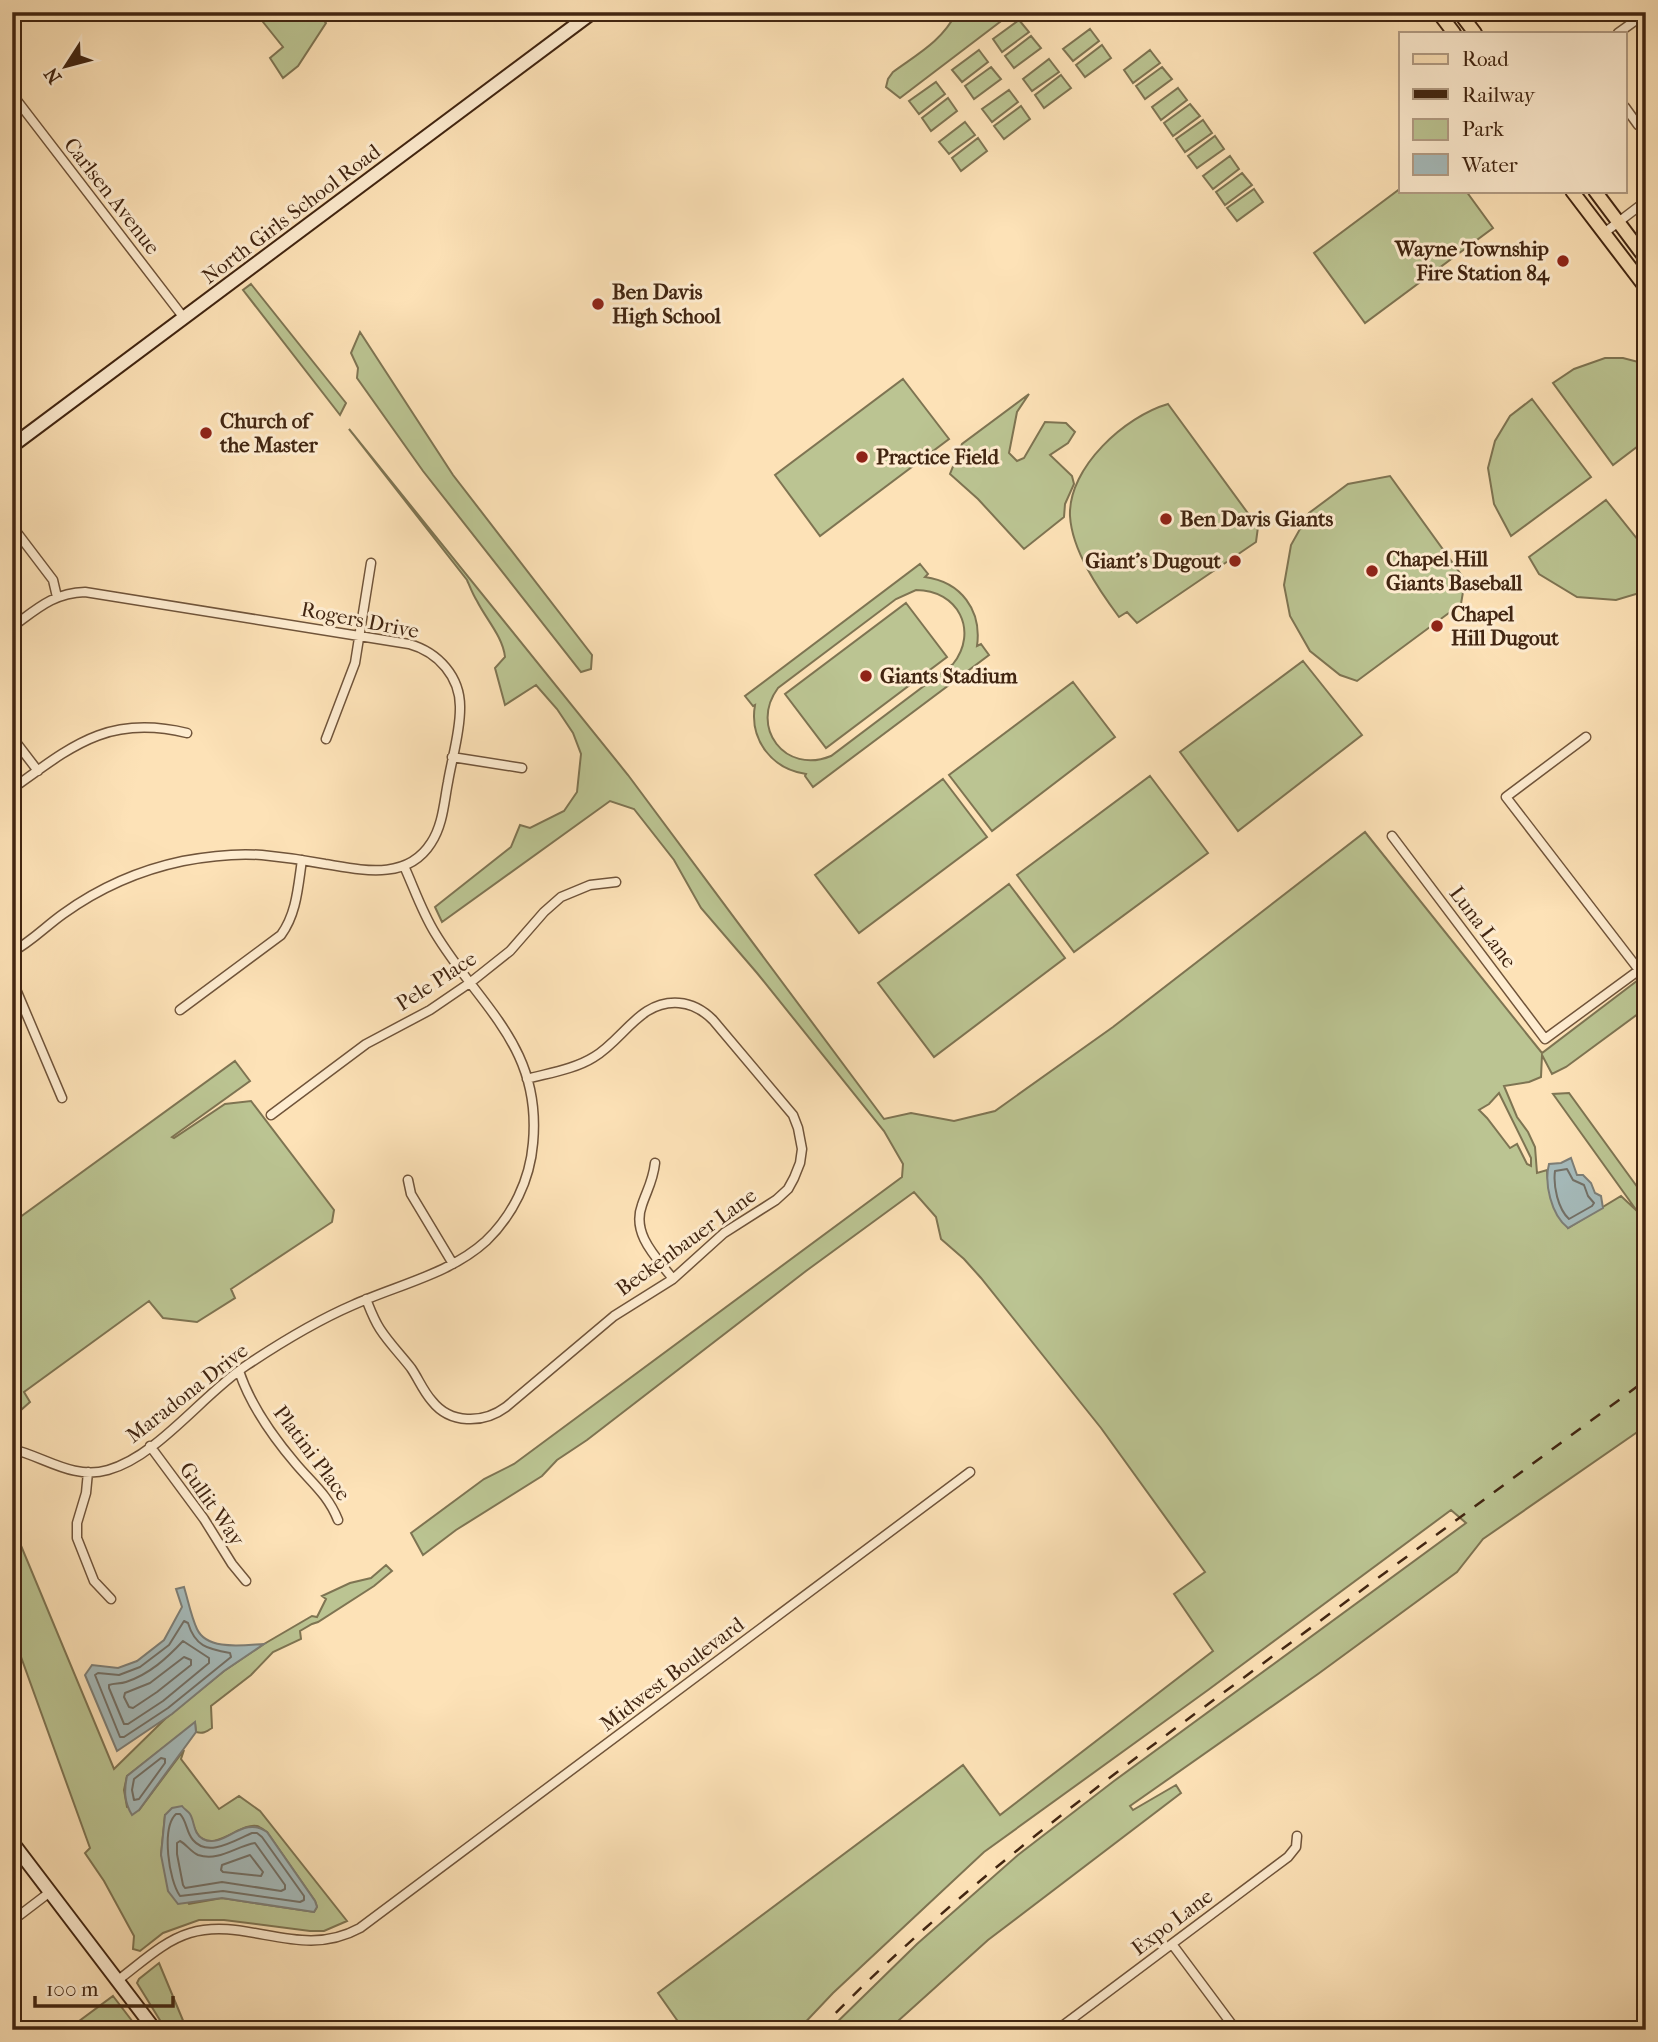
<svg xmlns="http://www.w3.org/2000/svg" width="1658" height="2042" viewBox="0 0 1658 2042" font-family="'IM FELL French Canon',serif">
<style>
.green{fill:#bbc492;stroke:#7e7452;stroke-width:2;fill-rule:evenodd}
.water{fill:#a5baba;stroke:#7d7e76;stroke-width:2}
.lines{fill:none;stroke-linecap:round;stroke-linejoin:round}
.shore{stroke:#737066;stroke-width:2}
.street-casing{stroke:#70543a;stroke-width:11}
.secondary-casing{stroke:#412511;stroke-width:16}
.primary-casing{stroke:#412511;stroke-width:16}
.street{stroke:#feecd0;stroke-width:8}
.secondary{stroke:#feecd0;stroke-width:12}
.primary{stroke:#fde2b7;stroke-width:12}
.rail{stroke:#412511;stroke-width:2.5;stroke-dasharray:12 12;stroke-linecap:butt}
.poi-dot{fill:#8f2418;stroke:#feecd0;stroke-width:2.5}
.labels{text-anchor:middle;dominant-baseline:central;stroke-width:6;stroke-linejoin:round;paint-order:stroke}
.street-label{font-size:21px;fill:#412511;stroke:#feecd0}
.poi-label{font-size:21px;font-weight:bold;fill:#412511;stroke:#feecd0;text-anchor:start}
</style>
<rect width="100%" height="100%" fill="#fde2b7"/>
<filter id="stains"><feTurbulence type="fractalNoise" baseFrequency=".00286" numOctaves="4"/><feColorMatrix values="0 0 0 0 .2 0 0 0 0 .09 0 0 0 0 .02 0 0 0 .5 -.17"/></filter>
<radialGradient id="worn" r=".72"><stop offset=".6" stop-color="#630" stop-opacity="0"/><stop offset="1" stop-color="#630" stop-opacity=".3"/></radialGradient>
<!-- green -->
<path class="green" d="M255,12h62l9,11 -28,43 -15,12 -13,-20 13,-11z
M957,12h56l-113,86 -14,-11 2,-8 5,-7c26,-19 48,-30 64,-60z
M1019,20l10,12 -27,20 -9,-13z
M1090,29l9,12 -26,20 -10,-12z
M1031,36l10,12 -27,20 -9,-12z
M1102,45l9,13 -26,19 -9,-12z
M979,50l9,12 -26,20 -10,-12z
M1150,50l10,13 -27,20 -9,-13z
M1049,59l10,13 -27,19 -9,-12z
M991,67l10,12 -27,20 -9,-13z
M1162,67l10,12 -27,20 -9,-13z
M1061,75l10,13 -27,20 -9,-13z
M936,82l9,12 -26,20 -10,-13z
M1178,88l9,12 -26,20 -9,-13z
M1009,90l9,12 -26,20 -10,-13z
M948,98l9,13 -26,20 -9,-13z
M1190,104l10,12 -27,20 -9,-13z
M1021,106l9,13 -26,20 -10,-13z
M1203,120l9,13 -27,19 -9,-13z
M965,122l10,13 -26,19 -10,-12z
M1215,136l9,13 -27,19 -9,-12z
M978,138l9,13 -26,20 -9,-13z
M1230,156l9,13 -26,20 -10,-13z
M1242,173l10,12 -27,20 -9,-13z
M1401,188v3h65l27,37 -128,95 -51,-70z
M1254,189l9,13 -26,19 -10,-13z
M251,284l95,119 -6,12 -97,-125z
M360,332l93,143 139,180 -1,14 -10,3 -158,-201 -66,-93 1,-10 -7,-15z
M1605,358h18l23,6v76l-33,25 -60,-82 21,-14z
M903,379l46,60 -129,97 -45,-61z
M1029,394l-12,18 -8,41 8,8 7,-3 21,-36 21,1 9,9 -7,11 -18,12 22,21 2,8 -9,20 -1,13 -40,32 -46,-50 -28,-25 12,-30z
M1532,399l59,78 -80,59 -17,-32 -6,-36 7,-27 15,-25z
M1168,404l90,123 -2,15 -119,81 -10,-11 -8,5c-20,-27 -47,-66 -49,-101 -2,-49 56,-100 98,-112z
M349,429l279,346 256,344 27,-6 43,8 41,-10 118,-84 252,-195 177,221 104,-79v34l-80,59 -14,7 -10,-19 -1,22 -12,5 -25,4 13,31 11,15 7,15 2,26 10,-3c0,22 12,39 21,58l53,-32 16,15 -84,-117 16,-1 77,106v227l-163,113 -26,33 -139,102 -188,132 3,4 43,-25 5,8 -193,147 -100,90h-59l88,-86 101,-89 96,-74 352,-258 -15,-13 -243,180 -224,162 -151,141 -35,37h-114l-26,-37 305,-228 37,50 213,-164 -39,-57 31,-22 -104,-144 -120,-150 -17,-19 -23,-20 -5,-22 -22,-25 -108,79 -219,169 -30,20 -15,16 -86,54 -33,25 -12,-22 73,-54 30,-15 388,-287 1,-13 -19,-33 -127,-158 -56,-65 -27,-48 -40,-51 -24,-8 -168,121 -7,-15 76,-60 9,-22 10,3 34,-17 13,-19 4,-38 -8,-21 -16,-24 -21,-24 -31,20 -10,-37 10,-11c-2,-20 -19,-38 -28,-56 -4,-6 -7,-14 -10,-21zM1499,1093l32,65v8l-4,-2 -10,-20 -7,4 -23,-30 -8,-8 10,-6z
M1390,476l75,104 -4,24 -104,77 -17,-6 -30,-24 -20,-35 -6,-31 7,-40 18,-32 39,-29z
M1606,500l40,50v41l-30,9 -39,-3 -38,-23 -10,-17z
M920,564l8,10 -3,3c36,5 57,33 52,69l4,-2 8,11 -176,132 -8,-11 1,-2c-34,-5 -57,-34 -51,-69l-2,1 -8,-10zM916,590c42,0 63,41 37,74l-122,92c-46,19 -82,-29 -53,-68l118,-89z
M906,603l41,54 -121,91 -41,-54z
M1303,661l59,74 -124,96 -58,-79z
M1073,682l42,55 -123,94 -43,-56z
M1150,776l58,77 -134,99 -57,-77z
M943,779l44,58 -128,96 -44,-58z
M1009,884l56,74 -131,99 -56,-74z
M235,1061l15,20 -78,56 2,1 51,-34 26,-3 83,109 -2,12 -101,67 4,9 -38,24 -34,-4 -14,-17 -125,91 6,10 -18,16v-195z
M12,1524l102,245 51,-50 59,-48 40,-27 48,-28 5,1 9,-18 -4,-3 28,-13 21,-5 15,-13 6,6 -18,15 -56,36 -6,2 -12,7 1,8 -28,13 -22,23 -40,31 1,22c-6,4 -9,6 -16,4l-1,-9 -68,53 -3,14 3,17 12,3 45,-60 -3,9 38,50 20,-13 21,15 87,110 -23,10h-14l-86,-11h-25l-36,13 -23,18 -7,-2 1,-13 -30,-55 -19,-28 5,-5 -78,-216zM165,1815h25c2,6 4,15 9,21 15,17 42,-14 58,-10 3,1 7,4 10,6l48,69 2,6 -3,5 -92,-14 -33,6 -28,-49z
M159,1963l28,67h-21l-29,-47 2,-4z
M113,1996l26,34h-72z"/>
<!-- water -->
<path class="water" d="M1571,1158l6,17h6l8,8 4,10 6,3 2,12 -35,20c-17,-13 -24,-45 -19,-64l12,-1z
M184,1587c4,13 7,29 13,42 10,22 47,16 67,15l-40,27 -52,43 -55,37 -32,-76 7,-10 26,3 19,-7 27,-21 18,-33 -6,-18z
M195,1722l1,10 -57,78 -7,5c-8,-13 -8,-25 -5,-39z
M182,1806c2,3 6,5 8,8 5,8 3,20 13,25 21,11 39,-25 64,-7l48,69 2,6 -3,5 -92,-14 -44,6 -10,-13 -7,-36 4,-40 7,-7z"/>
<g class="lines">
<!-- shore -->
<path class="shore" d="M1567,1169l6,11 11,5 4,11 6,7 -2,3 -23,13c-11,-10 -16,-33 -14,-48z
M184,1621l4,2c7,23 19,26 42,30l1,4 -63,51 -44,29h-4l-25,-62 3,-2 21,2 21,-8 29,-22z
M183,1641l26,17v5l-46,38 -35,23h-4l-15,-36v-3c5,-2 11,-1 17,-3 24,-8 41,-24 57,-41z
M184,1657l7,3v5l-34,27 -24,16 -4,-1 -5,-10 1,-4 25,-10z
M161,1758l4,1v4l-26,36 -5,1 -2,-10 2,-11z
M176,1814h4c7,7 6,18 13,26 15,18 42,0 59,-7h5l5,4 42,59v4l-4,2 -77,-11 -43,5c-11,-15 -19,-68 -4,-82z
M180,1841c6,3 11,11 18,14 21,7 38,-9 57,-12l30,42v4l-4,2 -59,-9 -37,6 -2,-3 -6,-31v-11z
M250,1855l13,17 -2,4 -38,-4 -2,-2 1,-5z"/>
<!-- street casing -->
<g class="street-casing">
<path id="street" d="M1618,33l28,-20
M12,94l172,224
M1625,107l13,18
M1604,233l42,-32
M12,526l41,54 4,17
M12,627c25,-18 41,-34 73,-35l324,52c29,8 52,33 51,65 0,24 -8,49 -12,73 -4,20 -5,43 -17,61 -24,38 -69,27 -106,21 -21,-4 -42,-7 -63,-9 -26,-2 -53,1 -79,6 -43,9 -84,27 -120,53 -17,12 -32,28 -51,38
M12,737l26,34
M1586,737l-80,60 133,173
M326,739l29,-76 16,-100
M452,757l70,11
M12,789c60,-43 96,-75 175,-56
M1392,836l153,203 101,-74
M12,980l50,118
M180,1010l101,-75c16,-22 17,-49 21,-75
M271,1115l95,-71 64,-34 41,-28 39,-31 34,-39 17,-15 29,-12 26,-3
M655,1163c-2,18 -8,27 -13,42 -11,29 15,53 31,74
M408,1180l3,14 42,70
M366,1299c4,10 8,21 14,30 9,14 21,26 31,39 7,10 12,23 21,33 18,23 51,23 74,6l108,-91 59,-37 51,-46 52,-33 12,-11 6,-11 6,-15 2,-14 -4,-21 -5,-13 -80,-95c-9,-9 -20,-16 -34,-17 -39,-3 -55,36 -85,54 -19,12 -45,16 -67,22
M239,1371c11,33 34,66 57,93 16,19 32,31 42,56
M150,1446l54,73 28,45 14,17
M12,1449c33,8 61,31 96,21 50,-14 95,-76 139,-105 33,-22 69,-44 106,-60 44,-20 97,-31 133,-64 27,-26 44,-61 47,-98 9,-97 -54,-137 -98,-210 -13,-21 -21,-45 -31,-67
M88,1472l-2,21 -9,30v15l17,43 17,18
M12,1921l38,-29
M1172,1944l64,86
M118,1980c22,-16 45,-39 72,-47 57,-17 110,28 170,-5l610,-456
M1057,2030l231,-173 8,-10 1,-11"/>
</g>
<!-- secondary casing -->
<g class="secondary-casing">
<path id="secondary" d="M12,446l581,-434
M12,1842l143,188"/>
</g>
<!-- primary casing -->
<g class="primary-casing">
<path id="primary" d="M1438,12l16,21
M1459,12l16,21
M1572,191l74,97
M1595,191l51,68"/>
</g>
<!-- street -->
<use href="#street" class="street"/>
<!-- secondary -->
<use href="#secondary" class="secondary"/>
<!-- primary -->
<use href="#primary" class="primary"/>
<!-- rail -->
<path class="rail" d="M819,2030c130,-135 277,-243 427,-354 133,-99 266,-197 400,-296"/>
</g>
<!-- markers -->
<g class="poi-dot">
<circle cx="1563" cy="261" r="7"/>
<circle cx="598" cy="304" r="7"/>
<circle cx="206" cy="433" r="7"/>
<circle cx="862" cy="457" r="7"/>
<circle cx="1166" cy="519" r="7"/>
<circle cx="1235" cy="561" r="7"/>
<circle cx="1372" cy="571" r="7"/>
<circle cx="1437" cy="626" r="7"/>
<circle cx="866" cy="676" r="7"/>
</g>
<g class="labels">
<!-- street labels -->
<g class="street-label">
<text transform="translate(112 196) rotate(52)">Carlsen Avenue</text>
<text transform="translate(291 214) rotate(-37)">North Girls School Road</text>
<text transform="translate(360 620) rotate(11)">Rogers Drive</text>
<text transform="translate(1483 927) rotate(53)">Luna Lane</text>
<text transform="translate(436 981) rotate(-33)">Pele Place</text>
<text transform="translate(686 1242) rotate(-36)">Beckenbauer Lane</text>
<text transform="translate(187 1393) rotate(-38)">Maradona Drive</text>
<text transform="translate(312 1453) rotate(53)">Platini Place</text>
<text transform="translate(212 1504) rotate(55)">Gullit Way</text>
<text transform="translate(672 1674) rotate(-37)">Midwest Boulevard</text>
<text transform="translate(1172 1922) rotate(-37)">Expo Lane</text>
</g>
<!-- poi labels -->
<g class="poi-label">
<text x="1549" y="249" text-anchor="end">Wayne Township<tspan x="1549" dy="24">Fire Station 84</tspan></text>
<text x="612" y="292">Ben Davis<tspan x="612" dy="24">High School</tspan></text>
<text x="220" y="421">Church of<tspan x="220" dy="24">the Master</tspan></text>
<text x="876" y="457">Practice Field</text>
<text x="1180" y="519">Ben Davis Giants</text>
<text x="1386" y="559">Chapel Hill<tspan x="1386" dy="24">Giants Baseball</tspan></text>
<text x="1221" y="561" text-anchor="end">Giant's Dugout</text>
<text x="1451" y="614">Chapel<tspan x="1451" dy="24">Hill Dugout</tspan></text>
<text x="880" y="676">Giants Stadium</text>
</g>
</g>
<!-- margin -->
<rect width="1658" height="2042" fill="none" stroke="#fde2b7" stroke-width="42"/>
<rect x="14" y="14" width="1630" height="2014" fill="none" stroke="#412511" stroke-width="3.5"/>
<rect x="21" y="21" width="1616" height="2000" fill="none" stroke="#412511" stroke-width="2"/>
<!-- legend -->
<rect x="1399" y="32" width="228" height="161" fill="#feecd0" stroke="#b29c84" stroke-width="2"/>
<rect x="1413" y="54" width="35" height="10" fill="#fde2b7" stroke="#b29c84" stroke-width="2"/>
<text x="1462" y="66" font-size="21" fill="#412511">Road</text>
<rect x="1413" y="89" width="35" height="10" fill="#412511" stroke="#b29c84" stroke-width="2"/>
<text x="1462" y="102" font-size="21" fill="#412511">Railway</text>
<rect x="1413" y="119" width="35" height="21" fill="#bbc492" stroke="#b29c84" stroke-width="2"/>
<text x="1462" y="136" font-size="21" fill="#412511">Park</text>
<rect x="1413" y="154" width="35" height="21" fill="#a5baba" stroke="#b29c84" stroke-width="2"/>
<text x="1462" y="172" font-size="21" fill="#412511">Water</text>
<!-- north arrow -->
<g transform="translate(66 66) rotate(234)" stroke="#feecd0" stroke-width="5" paint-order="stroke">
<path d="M0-5L12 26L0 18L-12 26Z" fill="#412511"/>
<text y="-10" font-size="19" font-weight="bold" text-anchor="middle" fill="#412511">N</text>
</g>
<!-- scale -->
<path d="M35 1996v10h138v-10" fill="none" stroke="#412511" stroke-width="3.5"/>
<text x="46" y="1996" font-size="21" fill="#412511" stroke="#feecd0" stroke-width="5" paint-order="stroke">100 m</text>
<rect width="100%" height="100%" filter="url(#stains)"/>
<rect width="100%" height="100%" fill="url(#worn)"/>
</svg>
